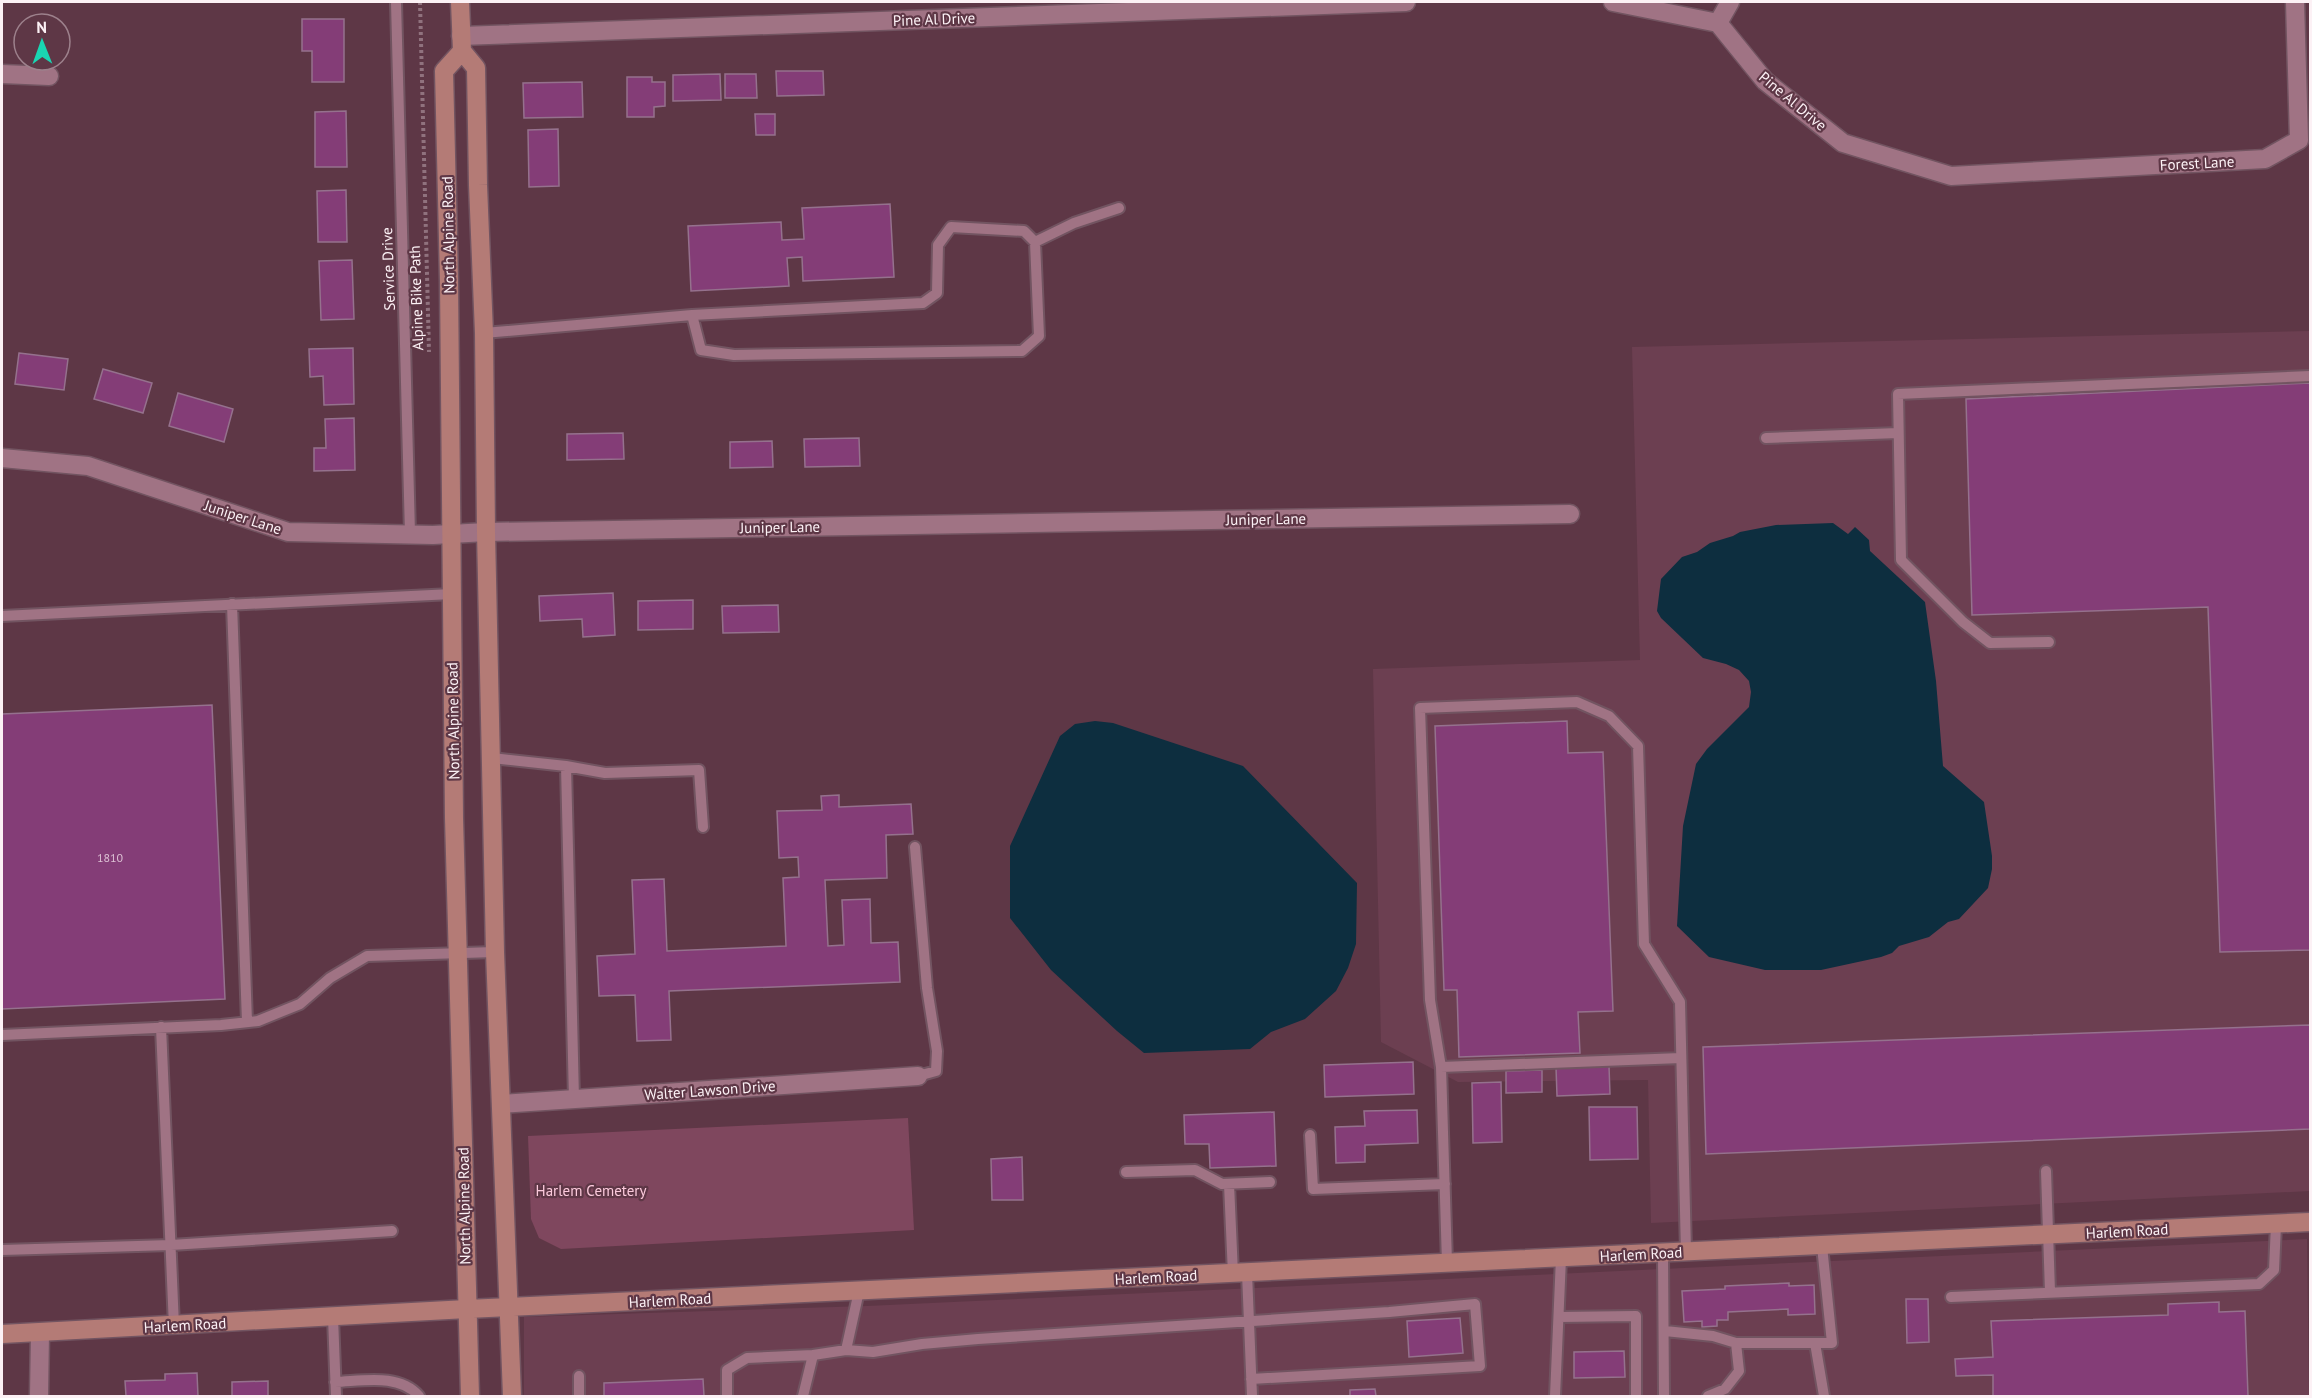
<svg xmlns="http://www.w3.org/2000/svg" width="2312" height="1398" viewBox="0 0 2312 1398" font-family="'PT Sans',sans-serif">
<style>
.built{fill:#6c3f51}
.green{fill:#7f475e}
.water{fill:#0d2e3f}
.building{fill:#843d77;stroke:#95718d;stroke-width:1.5}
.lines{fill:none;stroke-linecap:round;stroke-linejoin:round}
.lane-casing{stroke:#725461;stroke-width:14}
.street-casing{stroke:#725461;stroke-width:21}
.secondary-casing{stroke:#725461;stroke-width:21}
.path{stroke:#90727e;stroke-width:4;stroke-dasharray:3 3;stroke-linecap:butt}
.lane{stroke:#a07384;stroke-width:10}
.street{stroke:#a07384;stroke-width:18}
.secondary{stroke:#b47b76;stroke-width:18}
.labels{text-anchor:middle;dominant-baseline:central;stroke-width:4.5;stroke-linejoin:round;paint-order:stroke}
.number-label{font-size:12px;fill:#dec4d6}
.street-label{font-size:15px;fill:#fcf1f5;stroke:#5e3746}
.park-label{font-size:15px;fill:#fccadc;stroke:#5e3746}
</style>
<rect width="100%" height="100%" fill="#5e3746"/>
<!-- built -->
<path class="built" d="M2310,331v860l-659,32 -3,-143 -190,2 -77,-40 -8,-373 267,-9 -8,-313z
M2307,1239l2,157h-1785v-79l343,-11z"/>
<!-- green -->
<path class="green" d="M908,1118l6,112 -353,19 -22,-11 -8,-19 -3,-83z"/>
<!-- water -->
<path class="water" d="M1833,523l15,11 7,-7 14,13 1,11 55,51 11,79 7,85 41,36 8,54v13l-4,19 -29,31 -11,3 -19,15 -30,9 -7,7 -11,4 -60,13h-56l-56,-13 -32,-31 6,-100 13,-62 11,-15 42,-42 2,-15 -2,-11 -10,-11 -13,-6 -23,-6 -42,-40 -4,-7 4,-32 21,-22 15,-5 13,-9 23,-7 7,-4 36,-7z
M1095,721l18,2 130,43 114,117 -1,61 -8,24 -12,23 -31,28 -34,13 -21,17 -106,4 -27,-22 -66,-61 -41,-52v-72l50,-110 15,-12z"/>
<!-- building -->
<path class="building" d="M302,19h42v63h-32v-31h-10z
M776,71h47l1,24 -47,1z
M720,74l1,26 -48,1v-26z
M725,74h31l1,24h-32z
M627,77h25v5h13v24l-11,1v10h-27z
M582,82l1,35 -59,1 -1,-35z
M346,111l1,56h-32v-55z
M755,114h20v21h-19z
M558,129l1,57 -30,1 -1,-57z
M346,190l1,52h-29l-1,-51z
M890,204l4,73 -91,4 -1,-24 -15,1 2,28 -98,5 -3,-65 93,-4 1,18 22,-1 -2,-31z
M352,260l2,59 -33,1 -2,-59z
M353,348l1,56 -30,1 -1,-29 -13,1 -1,-28z
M19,353l49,6 -4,31 -49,-6z
M103,369l49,14 -9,30 -49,-14z
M2310,383v567l-90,2 -12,-345 -236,8 -6,-216z
M178,393l55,16 -9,33 -55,-16z
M354,418l1,52 -41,1v-23h12l-1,-29z
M623,433l1,26 -57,1v-26z
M859,438l1,28 -55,1 -1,-28z
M772,441l1,26 -43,1v-26z
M613,593l2,42 -32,2 -1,-18 -42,2 -1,-25z
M693,600v29l-55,1v-29z
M778,605l1,27 -56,1 -1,-27z
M212,705l13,294 -223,10v-295z
M1567,721l1,32 35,-1 10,259 -35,1 2,41 -121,4 -2,-67h-13l-9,-264z
M839,795v12l72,-3 2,30 -27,1 1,43 -62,2 3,66 16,-1 -2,-45 28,-1 1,44 27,-1 2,40 -231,9 2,49 -34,1 -2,-46 -36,1 -2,-40 38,-2 -3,-74 32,-1 3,72 119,-5 -3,-68 16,-1 -1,-20 -19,1 -2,-47 45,-1 -1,-14z
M2310,1025v104l-604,25 -3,-107z
M1413,1062l1,32 -89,3 -1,-32z
M1609,1066l1,28 -53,2 -1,-29z
M1542,1070v22l-36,1v-22z
M1501,1082l1,60 -29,1 -1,-60z
M1589,1107h48l1,52 -48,1z
M1417,1110l1,33 -53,2v17l-29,1 -1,-36 30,-1 -1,-15z
M1274,1112l2,54 -66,2 -1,-24h-24l-1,-29z
M1022,1157l1,43h-31l-1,-41z
M1789,1283v3l25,-1 1,29 -27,1v-6l-60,3v8h-11v6l-15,1v-6l-18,1 -2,-31 43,-2v-3z
M1906,1299h22l1,43 -22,1z
M2219,1302v10l26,-1 3,85h-255v-21l-37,1 -1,-17 38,-2 -2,-36 177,-6v-11z
M1460,1318l3,35 -54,4 -2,-36z
M1624,1351l1,26 -51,1v-26z
M197,1373l1,23h-72l-1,-15 40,-1v-6z
M703,1379l1,17h-100v-13z
M268,1381v15h-36v-14z
M1375,1389l1,7h-26v-6z"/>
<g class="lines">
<!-- lane casing -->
<g class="lane-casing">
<path id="lane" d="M396,2l14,532
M692,315l231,-12 14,-10 1,-48 13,-18 73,4 11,11
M484,333l208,-18 9,35 33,5 288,-4 17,-15 -4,-94 39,-19 45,-15
M1766,438l132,-5
M232,604l15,418
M2,616l450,-22
M2049,642l-59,1 -27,-21 -62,-62 -3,-166 412,-18
M492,758l74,8 39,7 94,-3 4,57
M566,766l8,333
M915,847l12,141 10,63 -1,20 -18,5
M161,1027l13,299
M2,1035l219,-10 37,-4 42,-17 30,-26 37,-22 128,-4
M1441,1067l240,-9
M1310,1135l3,54 132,-5
M2046,1171l4,121
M1126,1172l69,-2 27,14 48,-2
M1229,1184l4,90
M2,1250l169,-5 221,-14
M1663,1253l1,143
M1447,1263l-6,-196 -11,-67 -10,-292 157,-6 32,14 29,30 6,198 36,58 6,250
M1247,1273l5,123
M1951,1297l308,-13 15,-14 2,-46
M333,1317l3,79
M1559,1317l77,-1v80
M1665,1331l48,5 23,7h96l-10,-97
M1815,1343l9,53
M846,1350l13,-59
M579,1376v20
M335,1382c28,-1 64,-9 84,14
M727,1396v-26l20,-12 66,-3
M803,1396l10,-41 33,-5 27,2 49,-8 56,-5 411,-27 86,-8 5,62 -229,13
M1555,1396l6,-138
M1708,1396l17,-7 14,-18 -3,-28"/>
</g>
<!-- street casing -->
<g class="street-casing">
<path id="street" d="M1613,2l105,21 47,58 78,62 108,33 314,-17 34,-19 -4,-138
M1718,23l12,-21
M461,36l945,-34
M2,74l47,2
M2,458l86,8 200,66 145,3 53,-3 1084,-18
M502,1104l416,-28
M39,1396l1,-63"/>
</g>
<!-- secondary casing -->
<g class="secondary-casing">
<path id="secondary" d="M460,2l2,49 14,17 2,117 6,148 2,199 9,420 17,444
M462,51l-18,20 5,210 5,537 16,578
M2,1334l465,-25 1843,-87"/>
</g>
<!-- path -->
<path class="path" d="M420,2l9,350"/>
<!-- lane -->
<use href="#lane" class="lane"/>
<!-- street -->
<use href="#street" class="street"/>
<!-- secondary -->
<use href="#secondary" class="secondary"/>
</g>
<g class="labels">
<!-- number labels -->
<g class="number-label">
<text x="110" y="857">1810</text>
</g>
<!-- street labels -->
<g class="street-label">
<text transform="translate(934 19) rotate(-2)">Pine Al Drive</text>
<text transform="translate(1793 101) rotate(40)">Pine Al Drive</text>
<text transform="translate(2197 163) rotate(-3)">Forest Lane</text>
<text transform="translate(448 235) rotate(-91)">North Alpine Road</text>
<text transform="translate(388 269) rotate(-92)">Service Drive</text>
<text transform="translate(416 298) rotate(-92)">Alpine Bike Path</text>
<text transform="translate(243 517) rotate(18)">Juniper Lane</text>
<text transform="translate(1266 519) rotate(-1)">Juniper Lane</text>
<text transform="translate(780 527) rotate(-1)">Juniper Lane</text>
<text transform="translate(453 721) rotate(-91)">North Alpine Road</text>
<text transform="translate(710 1090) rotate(-4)">Walter Lawson Drive</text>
<text transform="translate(464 1206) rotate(-91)">North Alpine Road</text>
<text transform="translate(2127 1231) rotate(-3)">Harlem Road</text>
<text transform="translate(1641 1254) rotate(-3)">Harlem Road</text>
<text transform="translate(1156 1277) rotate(-3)">Harlem Road</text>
<text transform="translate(670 1300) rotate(-3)">Harlem Road</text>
<text transform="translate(185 1325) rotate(-3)">Harlem Road</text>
</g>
<!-- park labels -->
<g class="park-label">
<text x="591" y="1190">Harlem Cemetery</text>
</g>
</g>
<!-- border -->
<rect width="2312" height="1398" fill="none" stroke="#fcf1f5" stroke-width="6"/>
<!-- north arrow -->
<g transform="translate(42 42) rotate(359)"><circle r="28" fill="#5e3746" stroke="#9d818c" stroke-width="1.5"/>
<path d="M0-4.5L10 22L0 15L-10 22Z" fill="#1ad5b2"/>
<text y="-9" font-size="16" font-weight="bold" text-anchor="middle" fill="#fcf1f5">N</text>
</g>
</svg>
